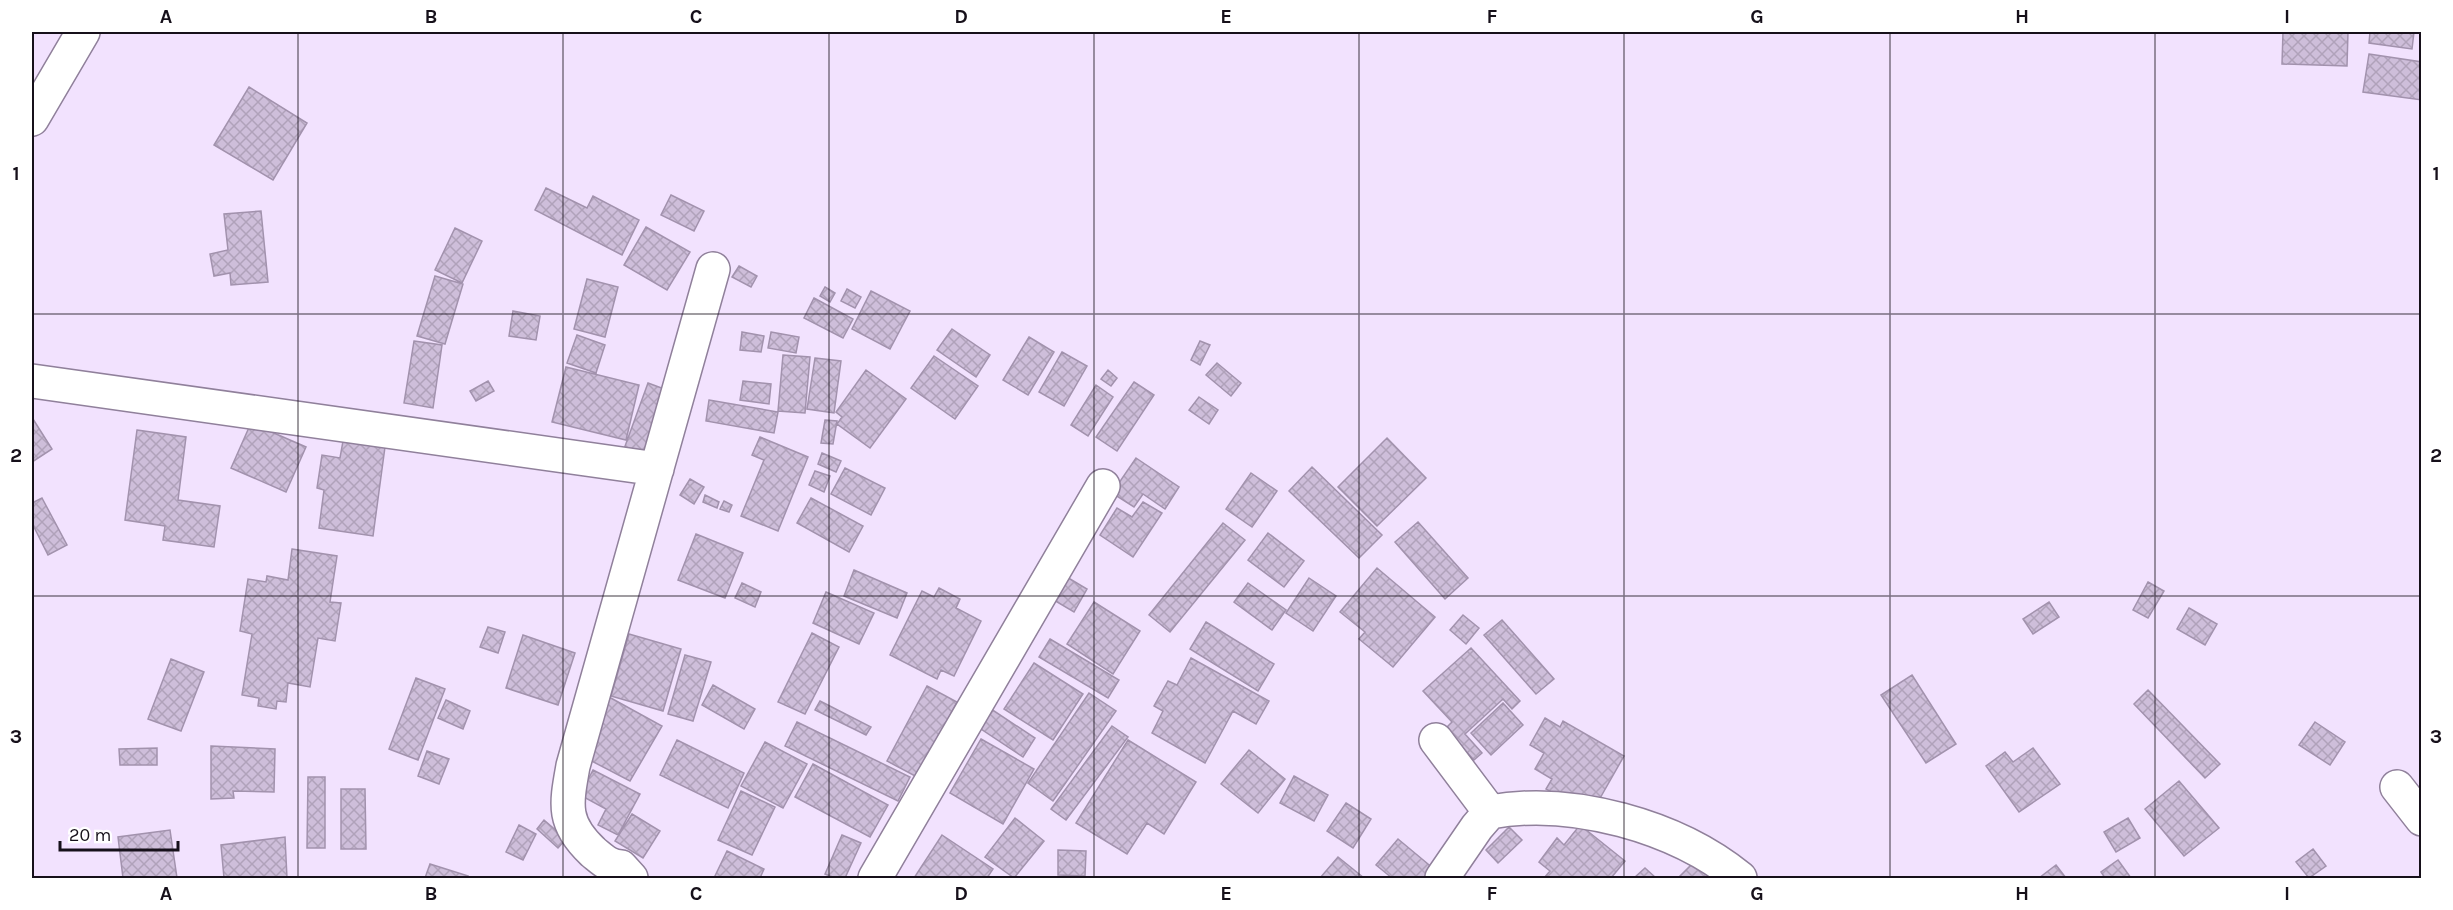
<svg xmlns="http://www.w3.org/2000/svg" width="2453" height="910" viewBox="0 0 2453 910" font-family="Karla,sans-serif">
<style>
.building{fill:url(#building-cross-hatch);stroke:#a292ad;stroke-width:1.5}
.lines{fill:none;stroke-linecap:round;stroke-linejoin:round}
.minor-casing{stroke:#90809b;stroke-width:36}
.minor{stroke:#fff;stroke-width:33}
.grid{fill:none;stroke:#16101a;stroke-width:1.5;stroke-opacity:0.55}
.neatline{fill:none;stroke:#16101a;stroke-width:2}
.grid-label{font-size:20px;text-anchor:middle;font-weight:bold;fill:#16101a}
</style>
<defs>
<pattern id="building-cross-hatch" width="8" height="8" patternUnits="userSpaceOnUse" patternTransform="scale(1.5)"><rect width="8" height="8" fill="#cebeda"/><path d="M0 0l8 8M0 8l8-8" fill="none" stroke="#b0a2ba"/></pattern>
</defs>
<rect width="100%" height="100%" fill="#f2e2fe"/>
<!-- building -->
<path class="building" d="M2283,32h65l-1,34 -65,-2z
M2370,32h44l-2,17 -43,-6z
M2369,54l53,8v38l-59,-8z
M249,87l58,36 -34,57 -59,-35z
M546,188l41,20 6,-12 46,24 -17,35 -87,-45z
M671,195l33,16 -10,20 -33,-16z
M261,211l7,71 -37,3 -1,-12 -16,3 -4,-22 18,-4 -4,-36z
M646,227l44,25 -23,38 -43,-25z
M455,228l27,13 -20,42 -27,-13z
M739,266l18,10 -6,11 -19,-10z
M435,276l28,8 -18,60 -28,-8z
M587,279l31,8 -13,50 -31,-8z
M825,287l10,6 -5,9 -10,-6z
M847,289l14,8 -6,11 -14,-7z
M871,291l39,20 -20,38 -38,-20z
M814,298l39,21 -10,19 -39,-20z
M513,311l27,5 -4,24 -27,-4z
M952,329l38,26 -14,22 -39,-27z
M742,332l22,4 -3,16 -21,-2z
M771,332l28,5 -3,16 -28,-5z
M577,335l28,10 -9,28 -29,-10z
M1029,337l25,15 -26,43 -25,-15z
M414,341l28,4 -9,63 -29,-5z
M1200,341l10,4 -10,20 -9,-5z
M1062,352l25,14 -23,40 -25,-14z
M783,355l27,2 -5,56 -27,-2z
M934,356l44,30 -23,33 -44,-31z
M815,358l26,3 -7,52 -27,-4z
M1217,363l24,20 -10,13 -25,-21z
M566,367l73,18 -13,55 -74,-18z
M866,370l40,29 -36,49 -33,-24 5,-7 -6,-5z
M1108,370l9,8 -6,8 -10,-7z
M488,381l6,10 -18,10 -6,-10z
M743,381l28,3 -2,20 -29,-4z
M1134,382l20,13 -37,56 -21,-14z
M648,383l27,10 -23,66 -28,-10z
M1096,385l17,12 -25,39 -17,-11z
M1199,397l19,13 -9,14 -20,-14z
M709,400l69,12 -4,21 -68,-12z
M33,419l19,30 -20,13v-43z
M825,420l12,1 -4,23 -12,-1z
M251,423l55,24 -20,45 -55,-24z
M137,430l49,7 -8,63 42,6 -6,41 -51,-7 2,-14 -40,-6z
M760,437l48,20 -30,74 -37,-15 23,-56 -12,-5z
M1387,438l39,40 -49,48 -39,-39z
M343,441l42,6 -12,89 -54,-8 5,-38 -7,-2 5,-33 18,3z
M822,453l19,8 -5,11 -18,-8z
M1136,458l43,29 -14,22 -22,-15 -9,13 -22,-14z
M1312,467l70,68 -23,23 -70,-67z
M845,468l40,20 -14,27 -40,-21z
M815,471l15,5 -6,16 -15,-7z
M1251,473l26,18 -25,36 -26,-18z
M690,479l14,8 -10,17 -14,-9z
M705,495l14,7 -2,6 -14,-6z
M42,498l25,47 -19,10 -16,-32v-20z
M811,498l52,28 -14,26 -52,-29z
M724,501l8,4 -3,7 -9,-3z
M1143,502l19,11 -29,44 -33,-22 17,-27 15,9z
M1418,522l50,56 -23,21 -50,-57z
M1223,523l22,17 -75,92 -21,-17z
M1268,533l36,28 -20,26 -36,-27z
M696,534l47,19 -18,45 -47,-18z
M292,549l45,7 -7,46 11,1 -6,38 -17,-3 -8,49 -22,-4 -2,19 -9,-1 -1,8 -18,-3 1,-8 -17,-3 10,-61 -12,-3 8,-52 18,3 1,-6 21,4z
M1377,568l58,49 -42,50 -34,-28 6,-7 -25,-20z
M854,570l53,23 -10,25 -53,-22z
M1065,576l22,13 -13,23 -22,-13z
M1309,578l27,18 -23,35 -27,-18z
M2148,582l16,9 -16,27 -15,-8z
M742,583l19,9 -6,15 -20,-9z
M1248,583l38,27 -14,20 -38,-28z
M939,588l21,11 -4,9 25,13 -27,55 -13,-6 -4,9 -47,-24 32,-64 12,6z
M826,592l48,21 -15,31 -46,-21z
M1094,602l46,29 -27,43 -46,-30z
M2049,602l10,15 -26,17 -10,-15z
M2189,608l28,16 -12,21 -28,-16z
M1463,615l16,13 -13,16 -16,-14z
M1502,620l52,59 -18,15 -52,-59z
M1206,622l68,42 -16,27 -68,-42z
M488,627l17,5 -7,21 -18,-6z
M812,633l27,14 -34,67 -27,-12z
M629,634l52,15 -18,62 -52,-15z
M523,635l52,18 -17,52 -52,-17z
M1050,639l69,41 -11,18 -69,-41z
M1471,648l49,53 -8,8 -9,-10 -38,35 17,19 -8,7 -29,-31 7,-7 -29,-31z
M685,655l26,7 -18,59 -25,-7z
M1191,658l78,43 -13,23 -23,-13 -28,52 -53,-30 11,-22 -9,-5 14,-25 9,4z
M171,659l33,13 -23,59 -33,-12z
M1034,663l49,31 -30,46 -49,-31z
M1912,675l44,69 -30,19 -45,-68z
M416,678l29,11 -27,71 -29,-11z
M713,685l42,24 -11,20 -42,-24z
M927,686l30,16 -40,75 -30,-16z
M2148,690l72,74 -15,14 -71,-74z
M1089,693l27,18 -63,90 -25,-18z
M609,697l53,29 -32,55 -48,-25z
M446,700l24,11 -7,18 -25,-11z
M820,701l51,26 -5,8 -51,-25z
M1503,703l20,22 -32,30 -20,-22z
M988,707l47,31 -12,19 -48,-32z
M1545,718l15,9 3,-6 61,35 -29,51 -24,-4 -25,-14 6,-10 -17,-10 9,-16 -14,-8z
M797,722l113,55 -12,24 -113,-55z
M2315,722l30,20 -15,23 -31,-20z
M1112,726l16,11 -62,83 -15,-11z
M981,739l53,30 -31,55 -53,-31z
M677,740l67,33 -16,35 -68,-33z
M1128,740l68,42 -32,52 -17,-11 -20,31 -51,-31z
M765,742l42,22 -24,44 -42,-22z
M211,746l64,3 -1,43 -41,-1 1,7 -23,1z
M157,748v17h-37l-1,-16z
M2033,748l27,36 -41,28 -33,-46 19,-14 8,10z
M1249,750l36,29 -27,34 -37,-29z
M427,751l22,8 -10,25 -21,-8z
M813,764l75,41 -18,32 -75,-40z
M593,770l47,24 -22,41 -20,-10 8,-16 -26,-14z
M1294,776l34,19 -14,26 -34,-18z
M308,777h17v71h-18z
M2179,781l40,47 -35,28 -39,-47z
M341,789h24l1,60h-25z
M741,791l34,16 -23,48 -34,-15z
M1346,803l25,16 -18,29 -26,-17z
M632,814l28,17 -17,27 -28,-17z
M1015,818l29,23 -30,37 -29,-21z
M2128,818l12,20 -24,14 -12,-20z
M544,820l22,19 -8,9 -21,-19z
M519,825l17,9 -13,26 -17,-8z
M1580,825l45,36 -14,17h-67l6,-7 -11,-9 18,-24 7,7z
M1509,827l13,13 -24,23 -12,-13z
M170,830l7,48h-54l-5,-41z
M842,835l19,8 -16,35h-10l-10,-4z
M942,835l51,34 -6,9h-73z
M285,837l2,41h-63l-3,-33z
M1398,839l36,30 -8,9h-34l-16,-13z
M2313,849l13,17 -17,12 -13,-16z
M1058,850l28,1 -1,25 -27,-1z
M727,851l37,18 -4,9h-46z
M1338,857l26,21h-44z
M1698,858l22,20h-42z
M2118,860l13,18h-26l-4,-6z
M430,864l38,12 -1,2h-42z
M2056,865l10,13h-27z
M1645,868l11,10h-22z"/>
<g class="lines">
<!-- minor casing -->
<g class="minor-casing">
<path id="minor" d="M32,119l51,-87
M32,381l625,88
M1436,740l54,72 -13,15 -35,51
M2397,787l25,32
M1490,812c82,-15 186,14 250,66
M631,878l-10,-11c-13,-1 -18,-7 -28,-15 -31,-29 -27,-47 -20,-86l140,-497
M875,878l228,-392"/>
</g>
<!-- minor -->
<use href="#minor" class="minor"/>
</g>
<!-- grid -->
<path class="grid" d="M298,32v846M563,32v846M829,32v846M1094,32v846M1359,32v846M1624,32v846M1890,32v846M2155,32v846M32,314h2390M32,596h2390"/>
<!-- border -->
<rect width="2453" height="910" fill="none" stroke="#ffffff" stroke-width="66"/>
<!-- scale -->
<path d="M60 841v9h118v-9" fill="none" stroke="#16101a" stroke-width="3"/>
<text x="69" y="841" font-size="18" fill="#16101a" stroke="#ffffff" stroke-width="4.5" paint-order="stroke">20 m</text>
<rect x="33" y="33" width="2387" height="844" class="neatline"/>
<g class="grid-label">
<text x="166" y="23">A</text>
<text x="431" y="23">B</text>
<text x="696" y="23">C</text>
<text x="961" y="23">D</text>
<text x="1226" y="23">E</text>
<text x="1492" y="23">F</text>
<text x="1757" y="23">G</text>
<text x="2022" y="23">H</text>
<text x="2287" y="23">I</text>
<text x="16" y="180">1</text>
<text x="2436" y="180">1</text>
<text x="16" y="462">2</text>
<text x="2436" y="462">2</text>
<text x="16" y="743">3</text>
<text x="2436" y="743">3</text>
<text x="166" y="900">A</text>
<text x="431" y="900">B</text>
<text x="696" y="900">C</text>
<text x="961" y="900">D</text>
<text x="1226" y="900">E</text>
<text x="1492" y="900">F</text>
<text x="1757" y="900">G</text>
<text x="2022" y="900">H</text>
<text x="2287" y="900">I</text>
</g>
</svg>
